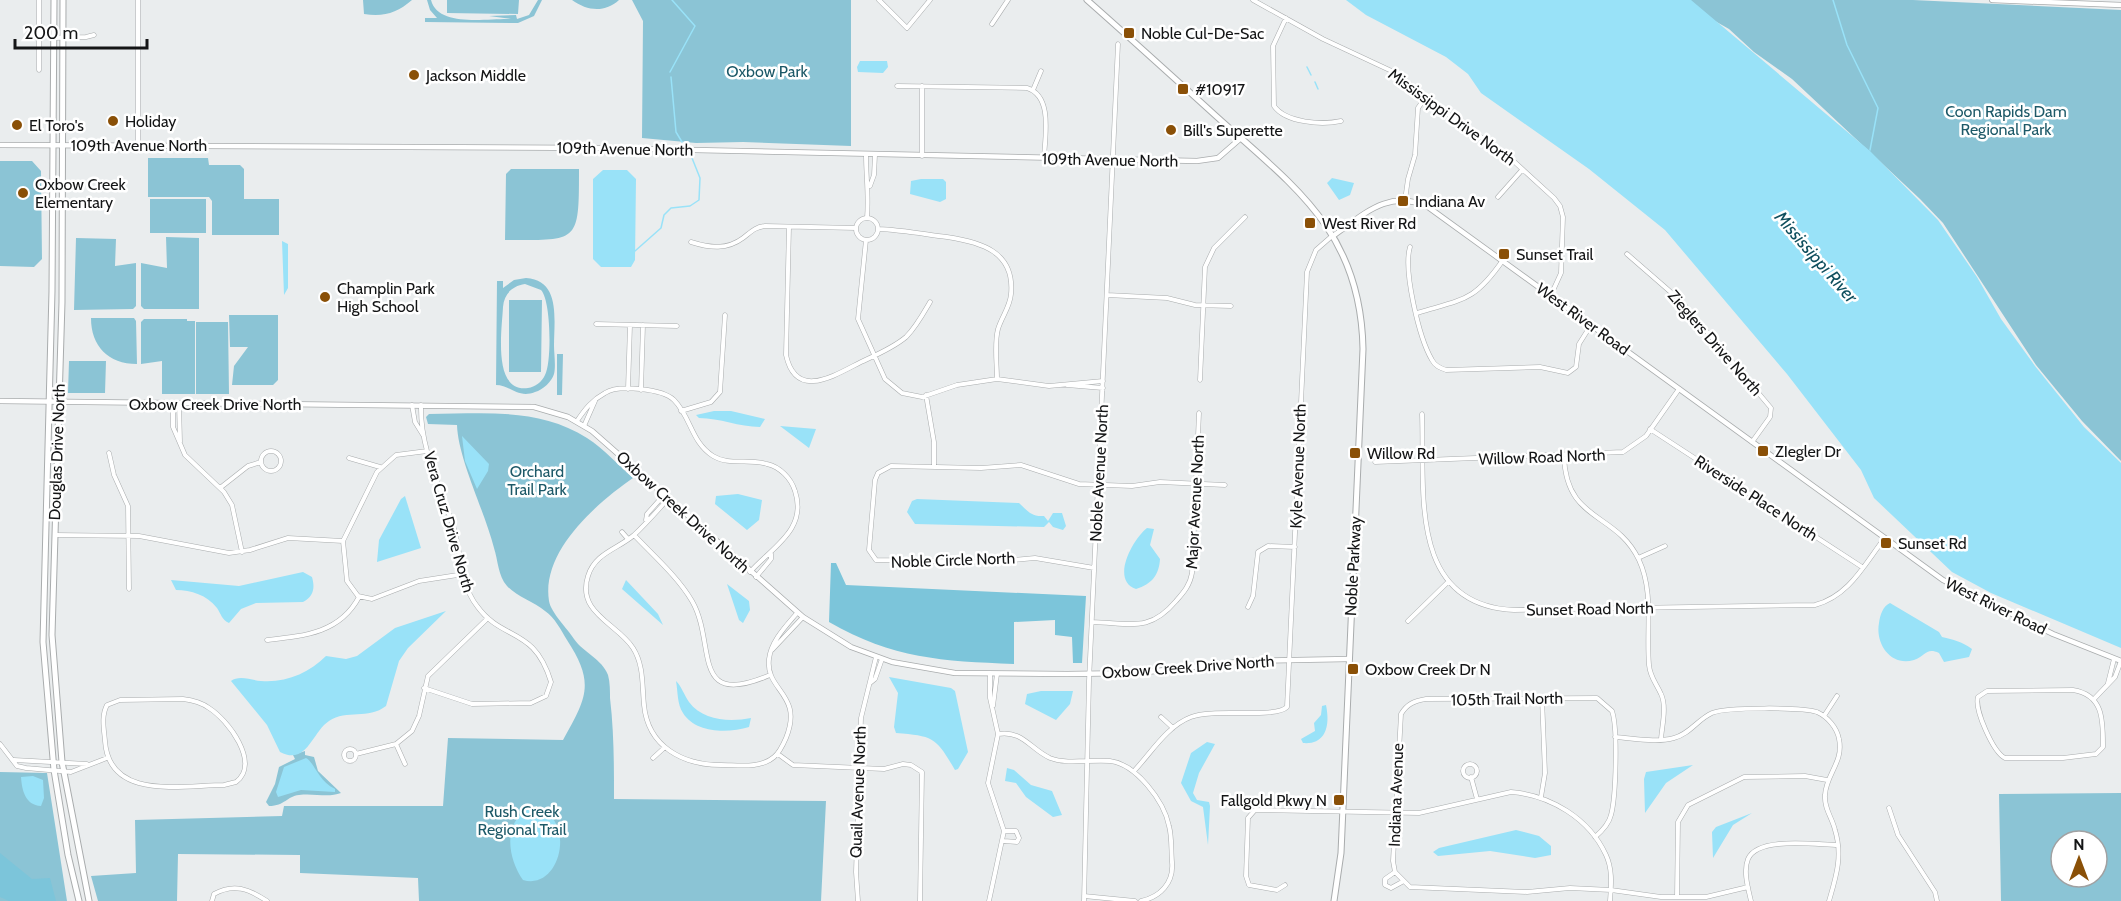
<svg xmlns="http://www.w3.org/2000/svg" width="2121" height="901" viewBox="0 0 2121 901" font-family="Cabin,sans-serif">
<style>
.green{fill:#8bc4d5;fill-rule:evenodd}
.forest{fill:#7cc5da}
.water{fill:#99e2f8}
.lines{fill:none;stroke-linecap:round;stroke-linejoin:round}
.stream{stroke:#99e2f8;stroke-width:1.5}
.minor-casing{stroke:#a9acad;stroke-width:5}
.tertiary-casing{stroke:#a9acad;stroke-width:6}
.secondary-casing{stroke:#a9acad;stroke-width:7}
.minor{stroke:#fff;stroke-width:4}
.tertiary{stroke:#fff;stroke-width:4.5}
.secondary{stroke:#fff;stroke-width:5}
.poi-dot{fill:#8a5007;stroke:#fff;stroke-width:2}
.labels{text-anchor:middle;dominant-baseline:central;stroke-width:5;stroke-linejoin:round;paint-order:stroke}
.poi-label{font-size:16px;fill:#141516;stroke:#fff;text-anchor:start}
.park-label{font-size:16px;fill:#1d5968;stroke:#fff}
.street-label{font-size:16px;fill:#141516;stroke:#fff}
.water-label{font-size:18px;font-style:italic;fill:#104f5e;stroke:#fff}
</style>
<rect width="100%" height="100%" fill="#eaedee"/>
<!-- green -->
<path class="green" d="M363,0h49c-15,13 -28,17 -48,14z
M427,0h4c7,28 57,18 80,19l-22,-3 27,-1 1,4 12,-4 9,-15h4l-8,16 -16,7 -93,-1v-4h12l-7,-8z
M447,0h72l-1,14 -71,-1z
M572,0h47c-14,13 -32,11 -47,0z
M632,0h219v146l-108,-4 -47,1 -54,-5 1,-117z
M1678,0h235l208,10v451l-39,-40 -46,-56 -93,-142 -23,-24 -128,-120 -38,-27 -25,-23z
M148,158h60l1,7h31l4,4v30h35v36h-67v-34l-3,-4h-61z
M0,161h32l9,10 1,88 -8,8 -34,-1z
M511,169h68c0,75 0,71 -74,71l1,-66z
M150,199h56v34h-56z
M166,237l33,1v71h-55l-3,-3v-43l26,5z
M76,238l40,1 -1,27 21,-3v43l-3,3 -59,1z
M526,278c35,2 28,42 28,68 0,7 2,20 0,28 -2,7 -11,16 -19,18 -17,7 -25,-7 -39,-7l1,-104h6v7l11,-8zM525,284l16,6c10,10 11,72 4,85 -3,7 -10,12 -17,13 -36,5 -26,-59 -25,-81 1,-13 9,-21 22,-23z
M509,300h33l-1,72h-32z
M229,315h49v65l-5,5h-41l2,-19 14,-19h-18z
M91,318h43l2,3 1,43c-29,0 -46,-18 -46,-46z
M144,319h43v2h8v73h-33v-33l-21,3v-42z
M196,322h32l1,72h-33z
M557,354h6l-1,41h-5z
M69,361h37l-1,32h-37z
M429,414c54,0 110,-7 158,24 17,11 31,27 46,40 -36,25 -92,73 -84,123 2,12 19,28 25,38 10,14 28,20 34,36 2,7 2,16 2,23 4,34 4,67 4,101l212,2 -5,100h-402l-1,-23 -118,-5v-18l-122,-1 -1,47h-79l-7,-25 45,-3 -1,-53 147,-4 2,-10h159l5,-68 115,2c24,-43 32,-57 4,-100 -6,-10 -12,-22 -22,-29 -11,-9 -29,-15 -38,-25 -9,-10 -9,-26 -13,-38 -9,-36 -36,-89 -37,-123l-29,-1 -2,-7z
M305,751v4l9,2 4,14 23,22c-13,5 -27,0 -42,2 -12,1 -14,11 -30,11l-3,-4 9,-18 4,-17 16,-8 -2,-4z
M0,772l47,1 20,128h-67z
M2121,793v108h-120l-2,-107zM2061,841h36v36h-36z"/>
<!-- forest -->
<path class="forest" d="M831,563h5l10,22 240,11 -4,67h-9l-1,-26 -17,-2v-15l-41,2v42c-72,-3 -121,-5 -185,-42z
M0,853l32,26 18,-1 6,23h-47l-9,-4z"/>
<!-- water -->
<path class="water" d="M1346,0h345l179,151 68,69 39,57 24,42 34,47 49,61 37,36v185l-130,-55 -39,-21 -78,-74 -13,-28 -74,-96 -122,-144 -76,-61 -108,-76 -13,-19 -22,-17 -80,-42z
M860,61h27l1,6 -5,6 -25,-1 -1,-5z
M603,170h24l9,9 -1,81 -4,7h-30l-8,-8v-80z
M1332,178l22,5 -4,12 -11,5 -12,-17z
M921,179h22l3,3v17l-6,3 -30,-8 1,-13z
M282,241l6,3v44l-4,7z
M714,411h17l34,8 -5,8c-21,0 -40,-9 -61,-9l-3,-3z
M780,426l36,3 -7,19z
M462,436l27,28 -1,7 -11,18 -12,-28z
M738,494l24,6 -3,20 -12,10 -32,-26 1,-8z
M405,496l16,52 -44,14 2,-22 22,-41z
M917,499l102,4c9,8 12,14 25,13l4,5 5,-8h9l4,13 -3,4 -10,-3 -4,-5 -5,5 -129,-3 -8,-12 5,-11z
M1147,528l7,1 -4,16 10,14c-1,16 -8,25 -24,30 -26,-9 -3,-50 11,-61z
M303,572l9,5c3,11 2,19 -9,25l-47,1 -15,6 -12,14c-7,-3 -8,-9 -12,-15 -10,-13 -26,-18 -41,-18l-5,-10 68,6z
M626,580l32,34 5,11 -41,-36z
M727,584l22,17 1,9 -7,13 -4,-3z
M1890,603l49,29 3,5c12,3 19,4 30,12l-3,8 -25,5 -5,-9c-13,-6 -13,3 -25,7 -23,7 -39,-16 -35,-37 1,-8 4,-17 11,-20z
M446,611l-38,37 -9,13 -13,45c-18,14 -39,3 -57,15 -17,11 -22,45 -49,31l-13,-27 -36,-44c8,-6 20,-1 30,0 25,2 48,-8 65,-25l20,3 11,-3 38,-28z
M889,677l62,11 4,3 13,61 -10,17 -3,1c-19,-32 -20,-34 -59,-37l-2,-6 4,-34z
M676,681c6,6 8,14 13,21 14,19 41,20 62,16l-2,9c-20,6 -53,7 -66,-14 -6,-9 -5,-21 -7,-32z
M1041,691h32l-3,13 -14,16 -31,-16 2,-10z
M1326,705c4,19 1,40 -23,38l-2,-4 14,-8 -1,-8 7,-8 1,-9z
M1207,742l8,2 -16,29 -6,20 4,7 12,2 1,4 -2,39 -5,-38 -12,-6 -10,-18 10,-30z
M306,758c9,5 12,23 29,31v3l-34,-2 -23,7 -2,-5 8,-25z
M1693,765l-27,18 -21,30 -1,-34 2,-7z
M1007,768l7,2 17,15 21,6 10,24 -9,2 -27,-20 -10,-14 -11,-2z
M33,776l10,4 1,18 -3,8c-16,-1 -19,-16 -20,-29z
M529,808c49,0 35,84 -6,72 -15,-21 -21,-57 6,-72z
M1752,813l-19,12 -20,33 -1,-26 4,-5z
M1516,830l23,6 12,10v9l-16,3 -45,-7 -52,5 -5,-4 6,-4z"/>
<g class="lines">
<!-- stream -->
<path class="stream" d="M1833,0l14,45 31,63 -8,42
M1307,67l4,8
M670,72l25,-46 -23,-26
M671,77l5,55 6,10
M1315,82l3,7
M685,146l1,1
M635,251l26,-23 3,-13 7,-7 19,-2 9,-6 1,-22 -8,-20"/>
<!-- minor casing -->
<g class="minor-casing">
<path id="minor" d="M39,0v70
M138,0v145
M879,0l28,28 23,-28
M1253,0l70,39 75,35 34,29 76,53 46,42 6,8 3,11 -2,56 -10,22
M1286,18l-13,28 1,60c12,17 48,19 67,15
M992,24l16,-24
M54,38l32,-1 8,-2
M897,86l130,2c26,8 18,48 17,70
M1033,90l8,-19
M866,155c0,21 3,41 1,63
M922,156v-70
M870,186l4,-11 1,-20
M1498,197l24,-27
M1405,200l3,-21 7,-24 3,-47 7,-10
M856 229a11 11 0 1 1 22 0a11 11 0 1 1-22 0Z
M789,227l-3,128c10,46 49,20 75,7 15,-7 32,-14 45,-25 10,-10 17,-23 24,-35
M878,229c24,1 45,5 69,8 33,5 68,14 64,57 -1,13 -9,22 -13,35 -4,15 -1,34 -1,50
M866,240l-8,79 27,60 17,14 20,4 35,-12 40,-6 52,7 54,-5
M691,242c19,6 36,8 52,-4 8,-6 12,-11 22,-12l91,2
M1410,247c-7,23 9,91 22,113 3,6 8,8 14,10l94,-3 28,6 8,-6 3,-23 12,-19
M1627,254l54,47 90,107 -1,9 -18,25
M1107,295l60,3 28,7 36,1
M1417,313c46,-14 57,-11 86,-53
M596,324l81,2
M1200,380l5,-113 9,-19 31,-31
M1067,385l36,3
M628,389l2,-64
M641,390l2,-65
M926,395l8,47v25
M173,404v23l12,28 39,37 8,13 10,47
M179,404l1,38
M412,405l3,17 8,13
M421,405c-1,46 21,85 34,127 6,24 6,54 22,74 26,36 57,20 74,76l-5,14 -15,7 -59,1 -48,-16
M681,411l30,-9 9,-10 5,-77
M1422,414c3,76 -15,191 92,196l301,-5c34,-9 49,-40 69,-66
M577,421c8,-12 15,-21 28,-28 13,-9 58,-4 69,7 17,17 17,42 39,56 16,10 36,2 54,8 13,3 24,14 28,27 13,39 -24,57 -45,81
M584,426l11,-25
M1650,429l212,138
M261 461a10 10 0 1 1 20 0a10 10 0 1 1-20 0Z
M427,451l-31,4 -19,17 -34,69 4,40 11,15 14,3 47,-18 45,-7
M109,453l5,22 14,31 1,83
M1564,456c2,67 52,55 75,104 15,32 7,70 10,105 1,12 7,18 12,29 6,12 1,32 0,45
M349,458l31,9
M1375,462l248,-10 23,-16 33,-47
M220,488l28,-22 13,-4
M668,499c-11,12 -22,25 -34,36 -16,14 -39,18 -46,41 -12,37 30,48 45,72 11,17 9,38 11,57 4,42 39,60 77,60 17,0 39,4 53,-8 6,-5 9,-12 12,-19 18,-44 -21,-47 -17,-79 2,-18 17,-33 28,-46
M646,520l1,-6 17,-19
M622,532l6,7
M55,535l84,1 90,17 21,-3 38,-12 55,3
M634,535c19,20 44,42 58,66 25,43 -3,109 78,74
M1638,558l27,-12
M1094,568l-59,-10 -46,4 -113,-2 -7,-10 6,-70 3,-7 13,-7 90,2 40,-3 58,19 53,2 28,-4 65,3
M756,577l15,-18v-5
M1248,607l5,-11 5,-44 10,-6 27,1
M1408,621l40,-39
M1092,622c38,1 57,11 84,-21 8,-9 14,-16 16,-28l7,-160
M267,640c37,-4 73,-7 92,-43
M772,650l31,-33
M870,683l5,-4 7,-20
M2108,683l6,-24
M2073,690c31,5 30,31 30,57l-7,7 -33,4h-58c-12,-6 -31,-49 -27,-61l9,-6z
M183,699c9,1 19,4 26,9 19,12 52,55 27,74l-12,3c-42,0 -115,16 -119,-44 -1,-12 -4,-25 2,-36l13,-5z
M2094,699l21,-22 6,-16
M993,706l4,-32
M1824,716l13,-20
M1161,717l12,11
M998,734c25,-4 32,15 52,24 18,7 41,1 60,3 26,3 54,40 59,65 3,11 2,24 3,36 2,21 -12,35 -31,39
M1615,737c18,1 41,6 59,1 16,-4 24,-19 38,-25 14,-6 91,-6 105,-1 11,5 20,16 22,27 5,23 -13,35 -14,56 -1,14 7,22 10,35 8,26 1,47 -6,71
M0,744l17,22 9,2 45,4 36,-14
M396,744l9,20
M344 755a6 6 0 1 1 12 0a6 6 0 1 1-12 0Z
M356,754l40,-10 16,-13 7,-15 9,-40 60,-58
M778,754l15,11 91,4 19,-5 8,1 11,7 -2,129
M653,758l11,-10
M14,760l73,4
M1463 771a7 7 0 1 1 14 0a7 7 0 1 1-14 0Z
M1134,771c17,-18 33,-45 57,-54 22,-9 84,2 96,-10l20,-435 9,-22 16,-14
M1471,777l6,22
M1541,797l4,-24 -3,-75
M1889,808l9,27 37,57 2,9
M1595,837c7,-6 14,-13 16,-22 5,-18 7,-87 1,-104l-15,-13 -171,1c-12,2 -19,5 -25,15l-8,147 2,11 15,15 117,5 43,-4 41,2 50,7h45l42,-10
M1004,841l13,1 2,-4 -3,-7h-12
M1395,872l-10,7v6l6,3 11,-6
M1285,885l-8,5 -28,-5 -3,-9 2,-58 7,-8 164,3 92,-21c39,3 78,26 95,63 7,15 5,31 4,46
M1084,896l51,5
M1677,897l1,-75 10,-17 56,-28 61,-1 22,4
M212,901l2,-7c20,-11 35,-5 53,7
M858,901l-2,-29 5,-154 15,-61
M989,901l15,-70 -16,-48 10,-49 -8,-36v-24
M1084,901l5,-220 29,-637
M1751,901c-3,-13 -8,-30 -3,-42 10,-23 69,-14 90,-14"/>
</g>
<!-- tertiary casing -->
<g class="tertiary-casing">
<path id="tertiary" d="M1992,0l129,5
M0,145l603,3 594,13 21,-3 23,-20
M1333,236c30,-21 56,-48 95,-29l515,373 110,54 68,27
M0,401l534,6 34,10 24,14 211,186 48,30 41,15 63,11 112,1 71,-1 108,-12 103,-2"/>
</g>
<!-- secondary casing -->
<g class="secondary-casing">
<path id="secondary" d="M54,0l-2,291 -9,351 11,128 14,85 11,46
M63,0l-1,302 -10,333 10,127 27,139
M1087,0c43,38 86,77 129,116 79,71 145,116 147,233l-22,504 -7,48"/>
</g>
<!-- minor -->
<use href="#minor" class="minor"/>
<!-- tertiary -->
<use href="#tertiary" class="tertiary"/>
<!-- secondary -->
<use href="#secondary" class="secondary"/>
</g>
<!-- markers -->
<g class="poi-dot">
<rect x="1123" y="27" width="12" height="12" rx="3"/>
<circle cx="414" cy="75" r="6"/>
<rect x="1177" y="83" width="12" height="12" rx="3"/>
<circle cx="113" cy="121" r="6"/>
<circle cx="17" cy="125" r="6"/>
<circle cx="1171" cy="130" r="6"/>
<circle cx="23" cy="193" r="6"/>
<rect x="1397" y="195" width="12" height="12" rx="3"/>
<rect x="1304" y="217" width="12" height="12" rx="3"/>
<rect x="1498" y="248" width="12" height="12" rx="3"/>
<circle cx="325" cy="297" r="6"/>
<rect x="1757" y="445" width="12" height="12" rx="3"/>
<rect x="1349" y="447" width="12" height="12" rx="3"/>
<rect x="1880" y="537" width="12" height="12" rx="3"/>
<rect x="1347" y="663" width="12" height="12" rx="3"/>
<rect x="1333" y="794" width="12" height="12" rx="3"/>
</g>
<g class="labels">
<!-- poi labels -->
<g class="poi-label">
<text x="1141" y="33">Noble Cul-De-Sac</text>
<text x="426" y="75">Jackson Middle</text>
<text x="1195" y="89">#10917</text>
<text x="125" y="121">Holiday</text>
<text x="29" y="125">El Toro's</text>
<text x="1183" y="130">Bill's Superette</text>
<text x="35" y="184">Oxbow Creek<tspan x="35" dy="18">Elementary</tspan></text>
<text x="1415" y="201">Indiana Av</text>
<text x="1322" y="223">West River Rd</text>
<text x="1516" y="254">Sunset Trail</text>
<text x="337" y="288">Champlin Park<tspan x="337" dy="18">High School</tspan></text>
<text x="1775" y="451">ZIegler Dr</text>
<text x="1367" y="453">Willow Rd</text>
<text x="1898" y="543">Sunset Rd</text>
<text x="1365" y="669">Oxbow Creek Dr N</text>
<text x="1327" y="800" text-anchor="end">Fallgold Pkwy N</text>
</g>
<!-- park labels -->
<g class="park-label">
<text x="767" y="71">Oxbow Park</text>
<text x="2006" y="111">Coon Rapids Dam<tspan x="2006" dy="18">Regional Park</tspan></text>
<text x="537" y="471">Orchard<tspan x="537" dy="18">Trail Park</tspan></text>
<text x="522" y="811">Rush Creek<tspan x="522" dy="18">Regional Trail</tspan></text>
</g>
<!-- street labels -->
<g class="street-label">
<text transform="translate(1452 117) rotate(36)">Mississippi Drive North</text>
<text x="139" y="145">109th Avenue North</text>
<text transform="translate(625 149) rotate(1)">109th Avenue North</text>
<text transform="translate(1110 160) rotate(1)">109th Avenue North</text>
<text transform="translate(1583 319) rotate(36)">West River Road</text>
<text transform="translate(1715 343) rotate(49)">Zieglers Drive North</text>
<text x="215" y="404">Oxbow Creek Drive North</text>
<text transform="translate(57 452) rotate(-88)">Douglas Drive North</text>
<text transform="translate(1542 457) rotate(-2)">Willow Road North</text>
<text transform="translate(1298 466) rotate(-88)">Kyle Avenue North</text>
<text transform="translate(1099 473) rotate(-87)">Noble Avenue North</text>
<text transform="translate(1756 498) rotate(33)">Riverside Place North</text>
<text transform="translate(1195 502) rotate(-87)">Major Avenue North</text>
<text transform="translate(683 512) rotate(42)">Oxbow Creek Drive North</text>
<text transform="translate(449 522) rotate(74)">Vera Cruz Drive North</text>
<text transform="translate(953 560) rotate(-2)">Noble Circle North</text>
<text transform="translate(1353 566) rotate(-87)">Noble Parkway</text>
<text transform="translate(1996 606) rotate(26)">West River Road</text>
<text transform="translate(1590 609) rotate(-1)">Sunset Road North</text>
<text transform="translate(1188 667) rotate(-4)">Oxbow Creek Drive North</text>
<text transform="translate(1507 699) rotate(-1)">105th Trail North</text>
<text transform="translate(858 792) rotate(-88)">Quail Avenue North</text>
<text transform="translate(1396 795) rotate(-88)">Indiana Avenue</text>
</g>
<!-- water labels -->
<g class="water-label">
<text transform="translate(1816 257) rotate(49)">Mississippi River</text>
</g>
</g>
<!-- north arrow -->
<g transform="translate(2079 859)"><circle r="28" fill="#ffffff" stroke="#a1a1a2" stroke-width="1.5"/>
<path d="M0-4.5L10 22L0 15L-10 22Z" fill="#8a5007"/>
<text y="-9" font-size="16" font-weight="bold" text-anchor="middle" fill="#141516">N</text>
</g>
<!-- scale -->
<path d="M15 39v9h132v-9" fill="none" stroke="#141516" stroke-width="3"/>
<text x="24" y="39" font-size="18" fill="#141516" stroke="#ffffff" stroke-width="4.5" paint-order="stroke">200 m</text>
</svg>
